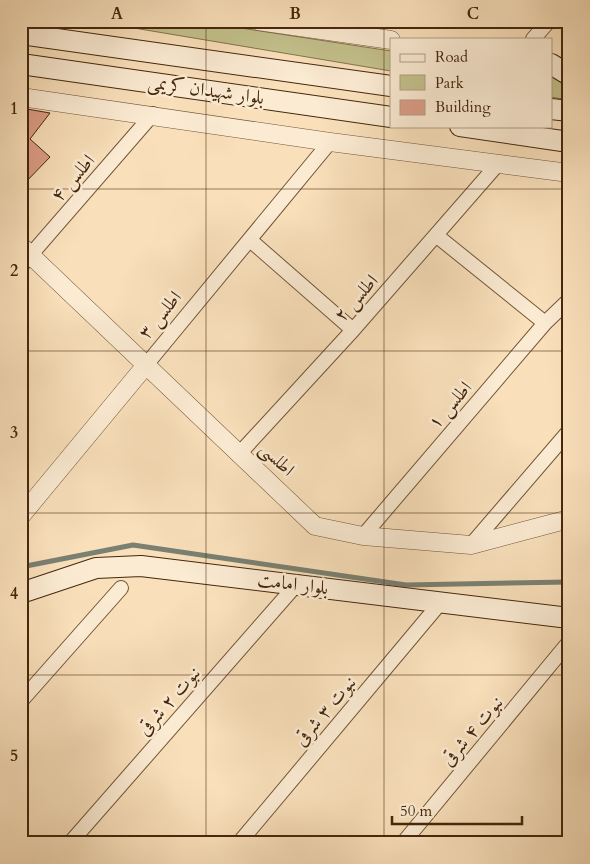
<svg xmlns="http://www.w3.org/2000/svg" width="590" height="864" viewBox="0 0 590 864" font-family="Cardo,Amiri,serif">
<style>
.green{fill:#c3c18c;stroke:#84744c}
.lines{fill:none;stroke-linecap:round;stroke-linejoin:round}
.stream{stroke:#7a8072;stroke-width:5}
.building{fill:#dc9d88;stroke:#45270b}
.minor-casing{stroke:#725537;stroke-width:16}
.tertiary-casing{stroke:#725537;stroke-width:19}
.secondary-casing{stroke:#45270b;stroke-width:22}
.minor{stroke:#fbebd3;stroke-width:14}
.tertiary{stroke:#fbebd3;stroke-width:18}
.secondary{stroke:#fbebd3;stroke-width:20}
.grid{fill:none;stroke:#45270b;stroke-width:1;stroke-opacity:0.55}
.labels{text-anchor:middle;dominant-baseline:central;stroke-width:5;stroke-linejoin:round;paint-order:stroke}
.street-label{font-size:19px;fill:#45270b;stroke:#fbebd3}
.neatline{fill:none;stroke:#45270b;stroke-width:2}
.grid-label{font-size:16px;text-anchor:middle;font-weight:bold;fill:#45270b}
</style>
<rect width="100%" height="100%" fill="#f9e0bb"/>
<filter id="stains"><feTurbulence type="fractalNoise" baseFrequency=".004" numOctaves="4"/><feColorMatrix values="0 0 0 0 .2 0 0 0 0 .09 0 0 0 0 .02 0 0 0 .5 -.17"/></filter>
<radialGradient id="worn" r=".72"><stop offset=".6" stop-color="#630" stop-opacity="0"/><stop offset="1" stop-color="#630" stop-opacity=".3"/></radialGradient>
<!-- green -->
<path class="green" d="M92,21h103l196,30v20z
M551,75l18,10v15l-18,-3z"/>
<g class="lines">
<!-- stream -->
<path class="stream" d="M21,567l112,-22 273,40 163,-3"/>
</g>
<!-- building -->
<path class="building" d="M21,108l29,5 -20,26 20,18 -29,30z"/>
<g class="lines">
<!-- minor casing -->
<g class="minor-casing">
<path id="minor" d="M533,39l16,-18
M437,236l108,87
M250,240l103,90
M21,266l132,-152
M146,365l184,-223
M240,453l113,-123 144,-165
M363,536l182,-213 24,-23
M471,545l98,-114
M21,701l100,-113
M70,843l226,-258
M239,843l202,-241
M403,843l166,-201"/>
</g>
<!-- tertiary casing -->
<g class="tertiary-casing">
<path id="tertiary" d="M258,21l133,19
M21,97l309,45 239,31
M21,246l294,280 48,10 108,9 98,-26
M21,516l125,-151"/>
</g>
<!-- secondary casing -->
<g class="secondary-casing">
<path id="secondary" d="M21,34l370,52
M21,64l370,53
M551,64l18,11
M551,109l18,2
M460,126l109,16
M21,593l75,-25 45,-2 428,52"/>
</g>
<!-- minor -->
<use href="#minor" class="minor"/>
<!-- tertiary -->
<use href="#tertiary" class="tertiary"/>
<!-- secondary -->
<use href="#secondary" class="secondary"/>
</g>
<!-- grid -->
<path class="grid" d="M206,21v822M384,21v822M21,189h548M21,351h548M21,513h548M21,675h548"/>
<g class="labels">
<!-- street labels -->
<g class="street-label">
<text transform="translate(206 90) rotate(8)">بلوار شهیدان کریمی</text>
<text transform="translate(73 178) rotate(-49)">اطلس ۴</text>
<text transform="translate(356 298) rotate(-48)">اطلس ۲</text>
<text transform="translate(160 315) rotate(-50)">اطلس ۳</text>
<text transform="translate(450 405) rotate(-49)">اطلس ۱</text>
<text transform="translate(277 459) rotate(44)">اطلسی</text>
<text transform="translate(293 584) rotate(7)">بلوار امامت</text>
<text transform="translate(169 701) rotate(-49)">نبوت ۲ شرقی</text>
<text transform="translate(325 711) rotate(-50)">نبوت ۳ شرقی</text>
<text transform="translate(472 731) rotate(-50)">نبوت ۴ شرقی</text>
</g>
</g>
<!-- margin -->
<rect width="590" height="864" fill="none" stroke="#f9e0bb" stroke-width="55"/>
<!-- legend -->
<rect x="390" y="38" width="162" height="90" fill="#fbebd3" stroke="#b29d83"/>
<rect x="400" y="54" width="25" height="8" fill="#fbebd3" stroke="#b29d83"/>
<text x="435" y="62" font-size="15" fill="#45270b">Road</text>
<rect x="400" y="75" width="25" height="15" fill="#c3c18c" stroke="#b29d83"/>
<text x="435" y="88" font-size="15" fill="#45270b">Park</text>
<rect x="400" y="100" width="25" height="15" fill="#dc9d88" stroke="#b29d83"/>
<text x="435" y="112" font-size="15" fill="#45270b">Building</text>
<!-- scale -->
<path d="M392 816v8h130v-8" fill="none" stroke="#45270b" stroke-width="2.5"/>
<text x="400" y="816" font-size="15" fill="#45270b" stroke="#fbebd3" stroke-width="4" paint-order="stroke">50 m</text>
<rect x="28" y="28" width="534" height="808" class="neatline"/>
<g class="grid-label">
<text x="117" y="19">A</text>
<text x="295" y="19">B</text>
<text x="473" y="19">C</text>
<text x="14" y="114">1</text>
<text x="14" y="276">2</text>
<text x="14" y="438">3</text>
<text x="14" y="599">4</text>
<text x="14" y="761">5</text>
</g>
<rect width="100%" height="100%" filter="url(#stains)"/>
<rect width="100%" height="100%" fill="url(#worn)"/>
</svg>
